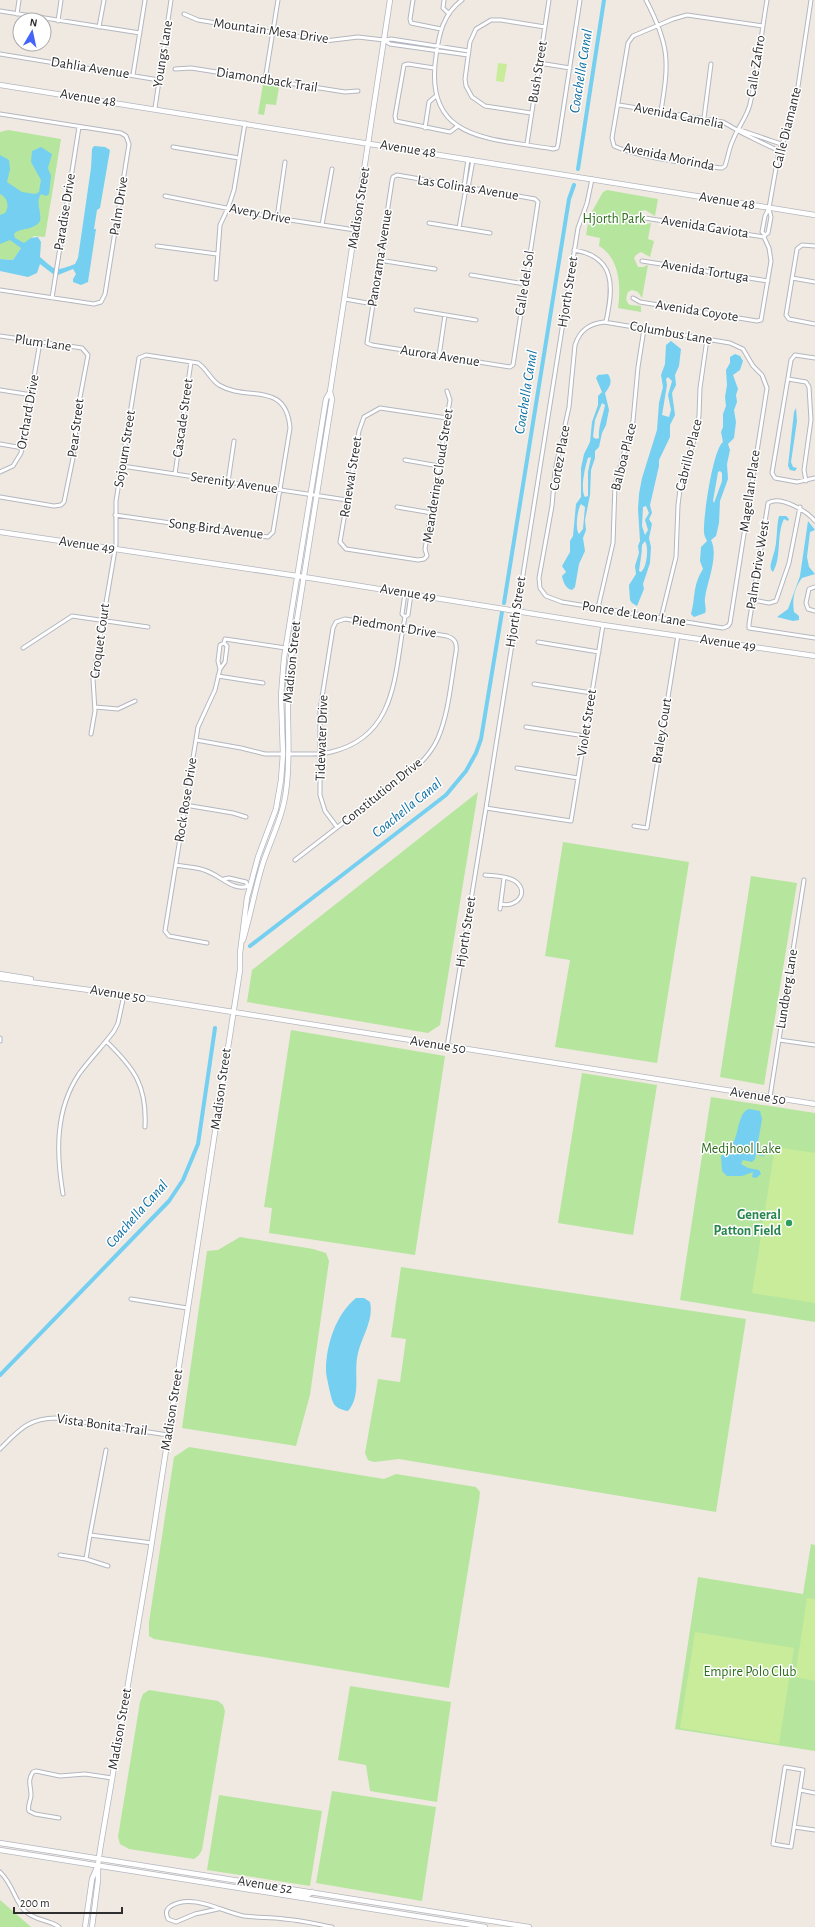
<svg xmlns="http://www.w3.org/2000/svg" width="815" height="1927" viewBox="0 0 815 1927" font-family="'Alegreya Sans',sans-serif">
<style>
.green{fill:#b6e59e}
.pitch{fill:#c9ec9a}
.water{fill:#75cff0;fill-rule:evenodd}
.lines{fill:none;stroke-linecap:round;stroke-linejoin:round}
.stream{stroke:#75cff0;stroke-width:1}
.canal{stroke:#75cff0;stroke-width:4}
.street-casing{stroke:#b4b7c1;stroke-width:5}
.secondary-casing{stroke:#b4b7c1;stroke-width:6}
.street{stroke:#fff;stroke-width:3}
.secondary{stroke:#fff;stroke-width:4.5}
.leisure-dot{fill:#2e9e5b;stroke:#fff;stroke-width:1.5}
.labels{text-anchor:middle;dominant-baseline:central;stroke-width:3;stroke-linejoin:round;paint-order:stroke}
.street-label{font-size:14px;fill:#2e2e2e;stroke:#fff}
.park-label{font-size:14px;fill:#2c6e1b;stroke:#fff}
.leisure-label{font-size:14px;font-weight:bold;fill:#27864d;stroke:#fff;text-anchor:end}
.water-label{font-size:15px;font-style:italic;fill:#0d6fa3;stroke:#fff}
</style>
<rect width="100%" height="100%" fill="#efe9e1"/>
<!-- green -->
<path class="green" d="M263,84l16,3 -3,18 -10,-1 -2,11 -6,-1z
M8,130l53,9 -16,98 -11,-1 -13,12 -8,12 -13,-1v-127z
M607,190l51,9 -3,17 -10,-6 -6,2 -3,7 2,4 4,2 9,-2 -3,16 6,2 -4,16 -9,-5 -5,3 -2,3 4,9h5l5,-2 -6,33 -4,-6 -6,-2 -4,2c-2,5 -3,9 2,13l11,1v6l-23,-4c3,-21 2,-50 -19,-62l1,-8 -14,-3 3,-18 14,-25z
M478,792l-38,233 -12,8 -181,-31 5,-32z
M563,842l126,20 -32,201 -102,-16 15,-87 -25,-4z
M751,876l46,7 -33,202 -44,-8z
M291,1030l154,26 -30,199 -146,-22 3,-25 -8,-1z
M582,1073l75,12 -24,150 -75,-12z
M711,1097l104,16v209l-135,-22z
M240,1237l73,12 13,4 3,8 -19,134 -14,51 -114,-18 25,-177 11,-1z
M401,1267l345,52 -30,193 -317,-53 -25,3 -6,-2 -3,-7 13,-74 22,3 6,-43 -15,-2z
M189,1447l195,32 12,-5 80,13 4,5 -1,9 -30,187 -295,-49 -5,-3v-14l25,-165z
M811,1544l4,1v206l-140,-22 23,-152 105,17z
M350,1686l101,16 -14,100 -67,-11 -4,-26 -28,-5z
M149,1690l69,11 5,4 2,6 -23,139 -3,5 -5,4 -65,-10 -9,-5 -2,-7 22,-135 3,-8z
M332,1791l104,16 -14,94 -106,-18z
M219,1795l103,16 -12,75 -103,-16z
M0,1900l31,27h-31z"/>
<!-- pitch -->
<path class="pitch" d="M498,63l9,1 -3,18 -8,-1z
M775,1147l40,6v150l-63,-10z
M807,1598l8,1v82l-20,-4z
M695,1632l99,16 -15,96 -99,-16z"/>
<!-- water -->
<path class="water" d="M94,146l11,1 5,3 -10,58 -3,2 -3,19h2l-8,53 -7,3 -8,-3v-3l3,-5 -3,-5 -15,6 -5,-1 -13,-10 -3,9 -9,4 -28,-6v-12l13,1 8,-12 -11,-8 -10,4v-29l5,-2c5,-7 2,-16 -5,-19v-39l9,5 1,9 -3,13 15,10 13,2 4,-2 2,-12 -10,-18 1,-11 9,-4 11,7 -4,14 3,8 -2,18 -3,2 -5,-2c-6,9 1,18 -1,27 -6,10 -20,6 -26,13l1,4 9,5 7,-5 7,-1 3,5 -1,15c17,14 13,15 35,7l3,-6 13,-90 1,-19z
M671,341l10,8 -2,17 -4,9 1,10 -4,8 3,22 -5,10v12l-11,23v6l-9,39 2,8 -3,6 3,5 -3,14 2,9 -1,16 -7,21 1,5 -7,17 -5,-3 -2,-3 -1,-15 7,-11 -1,-8 4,-13 -1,-7 2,-5 -2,-32 1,-15 3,-16 15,-48 2,-27 4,-16 -2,-12 4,-11 1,-19zM668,377l4,4 -4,14 3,15 -2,7 -7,-2 5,-30 -1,-6zM646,506l3,7 -4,7 3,10 -3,5 -3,-9 1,-19zM645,541c4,6 2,27 -4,31l-2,-1c1,-9 3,-17 3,-26z
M735,354l5,2 3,5 -3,9 -7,5 5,14 -2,6 1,7 -3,8 2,12 -2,16 -6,6 2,6 -3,14 1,15 -8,22 -1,22 -3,13 -5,4c8,16 -4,42 -6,58 -1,6 2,10 0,15l-11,4 -3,-3c5,-18 1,-27 12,-45l-3,-8 1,-14 6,-6c-1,-3 -3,-5 -3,-9 -1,-14 9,-83 19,-90l-2,-10 2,-5v-13l3,-8 -1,-9 2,-12 -1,-15 4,-7v-6zM720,471l2,2v8l-8,22 -1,-2 5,-29z
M608,374c5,8 2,12 -3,19l4,17 -3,15 -4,8 -3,14 -4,4v7l-4,12 -1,25 -5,25 1,10 -3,8 2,13 -6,13 -4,23 -3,3c-6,-1 -9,-8 -10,-14l4,-4 -4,-6 8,-14v-11l3,-5 3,-32 5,-7v-29l3,-14 6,-12 2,-20 6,-17v-9l4,-4 -6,-14 2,-3zM602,403l3,2c-2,11 -7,22 -6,33l-3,1 -3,-2 2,-17zM591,457l-3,15v24l-3,1c-5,-7 0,-31 3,-39zM581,504l4,3 -2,22 -4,5c-4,-4 -2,-24 2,-30z
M796,408l1,13 -6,41 2,5 4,1 -2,3 -5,-1 -2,-4 6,-54z
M779,516h7l3,3 -1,2 -4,-2c-8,16 -2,38 -11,53 -5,-4 -1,-11 0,-16 5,-13 3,-29 6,-40z
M808,521l7,9 -5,2 -3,25 2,10 6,7 -13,4c-8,10 -10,22 -8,34l5,4v4l-6,1 -16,-4 11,-8 12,-33z
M749,1109l11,2 2,8 -7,40 -3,3 -9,-2 -2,4 7,4 11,2 2,4 -5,4 -4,-1 1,-5 -11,4h-15l-5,-5 -1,-15 13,-7 -1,-6c6,-9 5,-31 16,-34z
M356,1298h8l6,4c4,18 -8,34 -12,51 -5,19 4,42 -10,58 -16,-3 -15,-8 -19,-23 -1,-6 -3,-12 -3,-18 0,-25 10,-56 30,-72z"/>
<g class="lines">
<!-- stream -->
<path class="stream" d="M756,1154l8,2"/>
<!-- canal -->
<path class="canal" d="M578,169l26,-169
M504,603l65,-404 5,-14
M250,946l196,-151 20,-24 10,-18 5,-14 21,-127
M0,1375l169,-174 14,-21 15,-36 17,-116"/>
<!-- street casing -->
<g class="street-casing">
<path id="street" d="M413,0l-3,19 1,4 30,6
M444,0l-1,8 6,6
M462,0c-19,14 -23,34 -26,56 -13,86 55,82 117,93l4,-1 1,-4 22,-144
M646,0c24,46 23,62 15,111
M0,11l140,22
M17,14l2,-14
M184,14l14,6 127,21 33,-4 26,3 7,-1 78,12
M58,21l3,-21
M763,26l-76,-11 -14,4 -40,17 -5,7 -16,95 2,8c26,12 78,18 108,22l3,-2c3,-9 4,-18 8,-26 5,-13 14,-23 17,-36 8,-34 11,-70 17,-104
M99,27l5,-27
M384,40l6,4 78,11
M0,54l159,26
M539,63l31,5
M434,68l-26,-4 -4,1 -9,51 1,5 54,11 8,-6
M175,69l16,-1 154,24 13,-1
M133,75l12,-75
M265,80l13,-80
M619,105l104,17 21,12 35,17
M155,108l16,-108
M531,113l-46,-7 -13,-9 -6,-11 -1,-7 5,-37 6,-13 15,-9h10l44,7
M0,114l121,19 5,3 3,8 -24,150 -4,8 -7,2 -94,-14
M704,118l7,-54
M425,128l4,-26 7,-6
M740,130l41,14
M527,144l22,-144
M173,147l66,11
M397,175l138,24 3,3 -25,163 -3,2 -138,-22 -5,-2 25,-162 1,-4z
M464,187l4,-28
M468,188l5,-28
M165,196l112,22 78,12
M277,218l8,-56
M645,218l119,19
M429,223l61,10
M322,225l10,-56
M459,228l7,-40
M765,235l3,-2 3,-16 -2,-8
M157,246l60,8
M815,246l-13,-1 -5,4 -11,66 3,4 26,5
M574,250c43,7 39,38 32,72
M379,260l56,9
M642,261l126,20
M471,275l54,9
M792,278l23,4
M216,279l4,-54 8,-17 6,-18 11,-67
M52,298l27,-171
M633,298l7,4 117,19 4,-1 10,-59 -2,-13 -5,-11 1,-2 -3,-3 3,-16 4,-8 10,-57 9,-21 8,-30 15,-100
M345,299l28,5
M416,310l60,10
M604,322l126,21 13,6 10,17 9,9 5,13 -37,235 -2,3 -5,2 -161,-26 -16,-6 -6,-8 -1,-10 13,-72 3,-35 14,-64 6,-62c5,-15 14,-21 29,-23z
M0,336l82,12 6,7 -10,53 -5,50 -9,44 -3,3 -7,1 -54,-9
M439,356l6,-41
M815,358l-20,-3 -4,5 -19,113 3,5 22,4 18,-4
M788,379l18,3 3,5 2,33 -7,50 2,11
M0,390l32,5
M447,391l3,9 -25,149 2,7 -3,3 -6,1 -72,-11 -6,-7 19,-111 5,-14 16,-9 67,10
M0,444l23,4
M405,460l34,6
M122,466l225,34
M0,472l13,-6 8,-13 19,-111
M175,474l16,-112
M228,482l6,-41
M397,507l35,6
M815,521c-8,-10 -35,-26 -47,-18l-19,121v4l66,10
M815,587l-6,2 -3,14 2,6 7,2
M753,600l16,3 7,-2 13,-38 11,-56
M598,608l15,-65 2,-58 18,-64 5,-54 6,-38
M405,617l-3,-3 3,-21
M661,618l15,-61 2,-52 3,-23 12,-38 6,-28 1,-28 7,-49
M538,642l61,10
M224,643l1,-4 67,10
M23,648l49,-32 76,11
M220,669l-2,-8 2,-16 4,-2
M218,676l45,7
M534,684l58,9
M95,707l23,2 17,-8
M526,727l59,9
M91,734l4,-23 -2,-32 23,-135v-43l23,-143 7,-3 52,8c9,6 12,16 21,22 28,17 67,-5 71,43l-17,104 -5,5 -153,-22
M196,740l45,8 24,6h18
M289,754c13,0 29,1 42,-2 68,-16 63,-81 74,-135l3,-2 3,-21
M517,768l61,10
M185,805l48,8 13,4
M486,808l85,13 32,-196
M634,826l13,2 31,-193
M295,860c26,-20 52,-40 77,-60 23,-17 54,-34 66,-62 11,-26 13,-57 18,-86 1,-8 0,-13 -9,-16l-102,-17 -9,3 -3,6 -13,82v85l5,16 12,16
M176,865c9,2 20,2 28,5 17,5 28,22 45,16
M485,875c8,1 23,1 30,6 15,11 2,27 -14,23
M224,879l5,-1 17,4 2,4
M500,909l4,-31
M207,943l-38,-7 -4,-5 33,-204 17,-37 5,-21 5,-7 2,-16 -3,-3
M0,1038v3
M779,1040l36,5
M106,1041c29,28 41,45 39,86
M447,1047l39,-239 92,-580 9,-25 5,-24
M770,1097l34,-217
M63,1194c-7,-41 -8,-84 16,-120 11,-15 24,-28 35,-43l4,-8 6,-28
M131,1299l56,9
M0,1449c18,-18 28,-31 56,-31l112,17
M106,1450l-16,85 62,8
M90,1535l-4,24 22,7
M60,1555l26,4
M785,1767l18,3 -12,77 -18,-3z
M800,1790l15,3
M59,1818l-24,-4 -6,-3c-2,-6 2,-10 2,-16 0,-9 -4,-14 2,-23l3,-1 24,5 25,-2 27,4
M794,1827l21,3
M0,1872c13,12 15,30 25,39 10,10 23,8 34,16
M218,1909l-23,5 -19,8 -8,-3c-2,-5 -3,-9 3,-13 22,-13 51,6 73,10 14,2 27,1 40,3 16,1 32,5 48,8"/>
</g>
<!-- secondary casing -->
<g class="secondary-casing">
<path id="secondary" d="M0,85l815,130
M0,532l304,45 299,48 212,31
M243,940c8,-26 12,-52 20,-77 8,-24 20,-47 23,-72 6,-40 -1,-81 3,-121l43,-271 -2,-7
M0,974l31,5
M0,978l119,16 696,110
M0,1843l529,84
M0,1850l485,77
M275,1892l33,3 4,-3
M85,1927l7,-48 5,-12
M92,1927l6,-47v-15l2,-15 50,-296 90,-584v-17l7,-55 11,-41 18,-48 5,-29 2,-26 -2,-58 3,-38 42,-259 4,-7 60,-392"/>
</g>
<!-- street -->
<use href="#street" class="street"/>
<!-- secondary -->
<use href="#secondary" class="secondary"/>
</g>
<!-- markers -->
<circle class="leisure-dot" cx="789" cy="1223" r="4"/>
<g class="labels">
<!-- street labels -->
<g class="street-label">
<text transform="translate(271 31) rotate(8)">Mountain Mesa Drive</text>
<text transform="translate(163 54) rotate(-81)">Youngs Lane</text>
<text transform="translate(756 66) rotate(-81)">Calle Zafiro</text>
<text transform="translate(90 68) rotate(9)">Dahlia Avenue</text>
<text transform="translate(538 72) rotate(-81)">Bush Street</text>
<text transform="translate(267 80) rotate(9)">Diamondback Trail</text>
<text transform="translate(88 98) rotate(9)">Avenue 48</text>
<text transform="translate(679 116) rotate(11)">Avenida Camelia</text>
<text transform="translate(787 128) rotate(-76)">Calle Diamante</text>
<text transform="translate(408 149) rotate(9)">Avenue 48</text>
<text transform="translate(669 157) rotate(12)">Avenida Morinda</text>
<text transform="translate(468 188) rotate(9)">Las Colinas Avenue</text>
<text transform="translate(727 201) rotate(9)">Avenue 48</text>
<text transform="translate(119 206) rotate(-81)">Palm Drive</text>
<text transform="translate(359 208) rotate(-81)">Madison Street</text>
<text transform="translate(65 212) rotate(-81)">Paradise Drive</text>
<text transform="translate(260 214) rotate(11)">Avery Drive</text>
<text transform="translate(705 227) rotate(9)">Avenida Gaviota</text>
<text transform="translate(380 258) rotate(-81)">Panorama Avenue</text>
<text transform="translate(705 271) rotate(9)">Avenida Tortuga</text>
<text transform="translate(525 283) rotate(-81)">Calle del Sol</text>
<text transform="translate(568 292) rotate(-81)">Hjorth Street</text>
<text transform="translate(697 311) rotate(9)">Avenida Coyote</text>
<text transform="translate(671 333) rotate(10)">Columbus Lane</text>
<text transform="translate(43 343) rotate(8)">Plum Lane</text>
<text transform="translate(440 356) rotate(9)">Aurora Avenue</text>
<text transform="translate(28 412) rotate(-80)">Orchard Drive</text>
<text transform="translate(183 418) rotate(-82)">Cascade Street</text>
<text transform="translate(76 428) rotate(-83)">Pear Street</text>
<text transform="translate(125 449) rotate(-81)">Sojourn Street</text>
<text transform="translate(689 455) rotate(-76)">Cabrillo Place</text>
<text transform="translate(624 457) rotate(-76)">Balboa Place</text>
<text transform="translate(560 458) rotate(-80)">Cortez Place</text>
<text transform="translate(438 476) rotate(-81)">Meandering Cloud Street</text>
<text transform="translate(351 477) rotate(-81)">Renewal Street</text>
<text transform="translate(234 483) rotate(8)">Serenity Avenue</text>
<text transform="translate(750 491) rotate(-82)">Magellan Place</text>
<text transform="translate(216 529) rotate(7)">Song Bird Avenue</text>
<text transform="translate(87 545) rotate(8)">Avenue 49</text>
<text transform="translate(758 565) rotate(-81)">Palm Drive West</text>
<text transform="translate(408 593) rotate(9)">Avenue 49</text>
<text transform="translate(516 612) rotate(-81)">Hjorth Street</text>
<text transform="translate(634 614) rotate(9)">Ponce de Leon Lane</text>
<text transform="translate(394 627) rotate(9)">Piedmont Drive</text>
<text transform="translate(100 641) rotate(-82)">Croquet Court</text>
<text transform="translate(728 643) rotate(8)">Avenue 49</text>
<text transform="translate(292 662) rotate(-84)">Madison Street</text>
<text transform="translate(587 723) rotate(-81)">Violet Street</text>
<text transform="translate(662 731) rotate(-81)">Braley Court</text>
<text transform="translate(322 738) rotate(-88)">Tidewater Drive</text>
<text transform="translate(382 792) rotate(-39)">Constitution Drive</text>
<text transform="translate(186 800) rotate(-81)">Rock Rose Drive</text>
<text transform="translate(466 932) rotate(-81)">Hjorth Street</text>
<text transform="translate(787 989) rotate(-81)">Lundberg Lane</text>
<text transform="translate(118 994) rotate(9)">Avenue 50</text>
<text transform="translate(438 1045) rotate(9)">Avenue 50</text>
<text transform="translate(221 1089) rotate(-82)">Madison Street</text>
<text transform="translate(758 1096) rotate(9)">Avenue 50</text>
<text transform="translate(172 1410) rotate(-81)">Madison Street</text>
<text transform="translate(102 1425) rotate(8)">Vista Bonita Trail</text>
<text transform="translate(120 1729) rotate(-80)">Madison Street</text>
<text transform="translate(265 1885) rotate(9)">Avenue 52</text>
</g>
<!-- park labels -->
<g class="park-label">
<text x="614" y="219">Hjorth Park</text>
<text x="741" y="1149">Medjhool Lake</text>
<text x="750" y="1672">Empire Polo Club</text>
</g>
<!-- leisure labels -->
<g class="leisure-label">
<text x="781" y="1215">General<tspan x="781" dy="16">Patton Field</tspan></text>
</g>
<!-- water labels -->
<g class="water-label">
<text transform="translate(581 71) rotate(-81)">Coachella Canal</text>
<text transform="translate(526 392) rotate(-81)">Coachella Canal</text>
<text transform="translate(407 808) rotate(-39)">Coachella Canal</text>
<text transform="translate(137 1214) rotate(-48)">Coachella Canal</text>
</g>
</g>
<!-- north arrow -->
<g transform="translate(32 32) rotate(9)"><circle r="19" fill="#ffffff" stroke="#ababab"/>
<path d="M0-3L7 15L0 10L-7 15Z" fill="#4264fb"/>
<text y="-6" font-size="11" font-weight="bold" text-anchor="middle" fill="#2e2e2e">N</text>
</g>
<!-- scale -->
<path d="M14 1907v6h108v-6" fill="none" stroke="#2e2e2e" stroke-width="2"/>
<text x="20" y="1907" font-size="12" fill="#2e2e2e" stroke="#ffffff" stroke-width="3" paint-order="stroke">200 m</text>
</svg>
